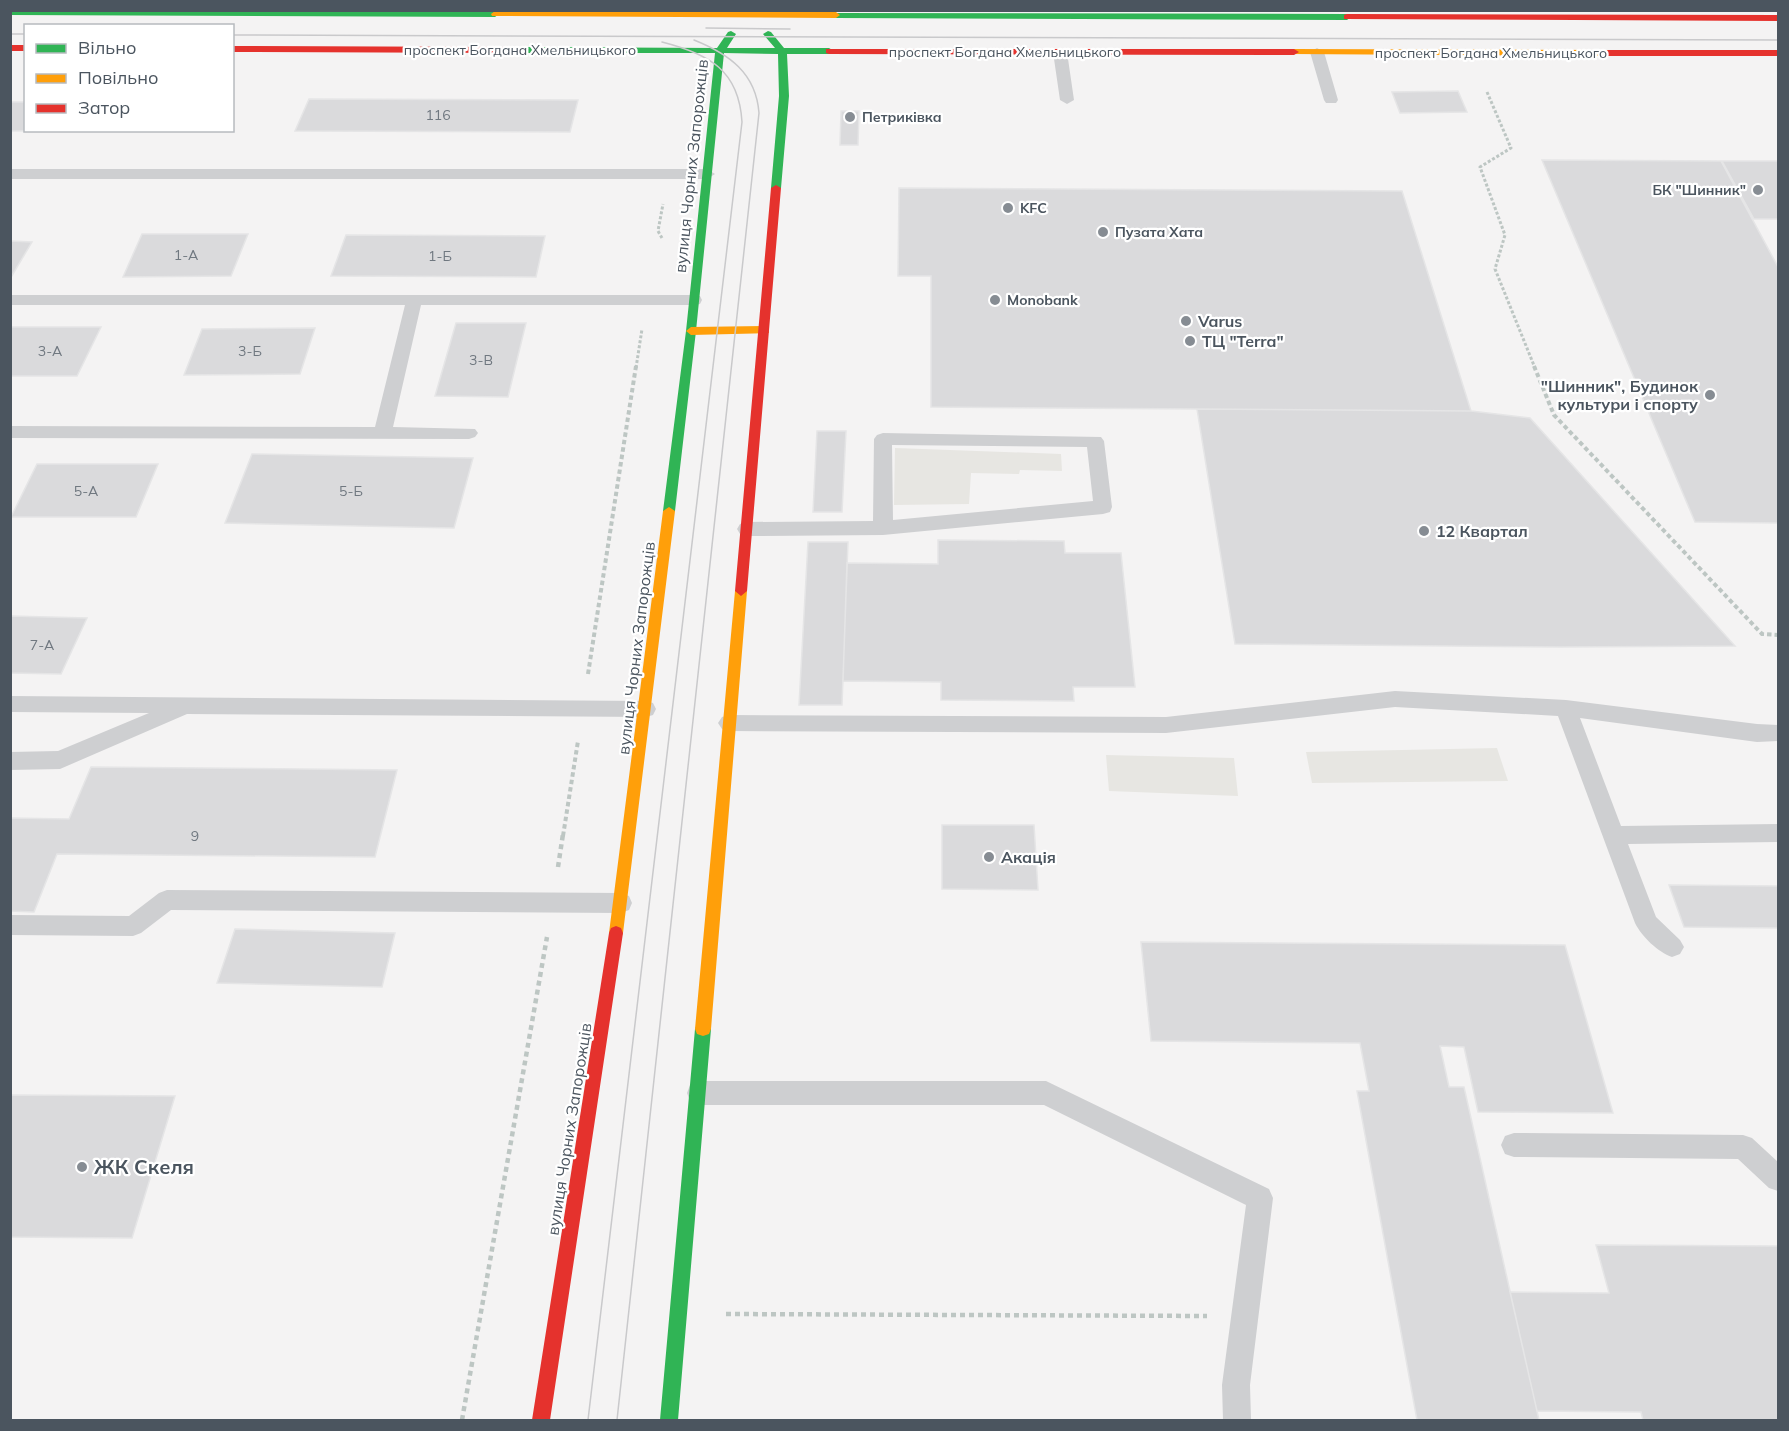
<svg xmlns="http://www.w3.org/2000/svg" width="1789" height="1431" font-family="Mulish,sans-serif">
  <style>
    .commercial { fill: #e7e6e2 }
    .building { fill: #dadadc; stroke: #e5e5e6; stroke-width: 1.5 }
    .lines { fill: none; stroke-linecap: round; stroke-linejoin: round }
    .path-far2 { stroke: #bdc6c3; stroke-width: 3; stroke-dasharray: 3 2; stroke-linecap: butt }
    .path-far1 { stroke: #bdc6c3; stroke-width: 4; stroke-dasharray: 4.5 3; stroke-linecap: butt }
    .path { stroke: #bdc6c3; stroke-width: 4.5; stroke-dasharray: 5 4; stroke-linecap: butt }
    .lane { fill: #cecfd1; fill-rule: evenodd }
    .fast { fill: #30b455; fill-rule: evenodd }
    .slow { fill: #ff9f0a; fill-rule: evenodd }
    .jam { fill: #e5322d; fill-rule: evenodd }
    .tram { stroke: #c9c9cb; stroke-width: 1.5 }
    .poi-dot { fill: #868c93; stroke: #fff; stroke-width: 2 }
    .labels { text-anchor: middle; stroke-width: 4.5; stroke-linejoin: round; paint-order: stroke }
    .far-street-label { font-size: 14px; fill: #4b555f; stroke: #fff }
    .number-label { font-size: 14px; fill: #707880 }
    .far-poi-label { font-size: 14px; font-weight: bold; fill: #4b555f; stroke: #fff; text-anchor: start }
    .street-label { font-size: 16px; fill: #4b555f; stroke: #fff }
    .poi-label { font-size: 16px; font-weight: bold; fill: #4b555f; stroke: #fff; text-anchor: start }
    .near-poi-label { font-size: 20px; font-weight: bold; fill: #4b555f; stroke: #fff; text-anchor: start }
  </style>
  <rect width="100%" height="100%" fill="#f4f3f3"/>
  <path class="commercial" d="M895,448L1061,454L1062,471L1020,470L1019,474L971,473L969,504L894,505Z
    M1497,748L1508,781L1312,783L1306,752Z
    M1106,755L1234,758L1238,796L1109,791Z"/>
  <path class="building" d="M1458,91L1467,112L1400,113L1392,92Z
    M309,99L578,100L570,132L295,131Z
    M10,102H26V130H123L10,131Z
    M841,111H859L858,145H840Z
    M1542,160L1721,161L1778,267V523L1695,522Z
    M1722,161H1778V219H1754Z
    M899,188L1402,191L1471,411L931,407V276H898Z
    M142,234H248L231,276L123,277Z
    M346,235L545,236L536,277L331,276Z
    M10,241L32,242L10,279Z
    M456,323H526L508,397L435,396Z
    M10,327H101L77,376H10Z
    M315,328L300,374L184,375L202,329Z
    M1197,409L1471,411L1530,418L1735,646L1560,647L1235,644Z
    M817,431H846L842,512H813Z
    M252,454L473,458L454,528L225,523Z
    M37,464H158L136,517H11Z
    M938,540L1064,541L1065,553H1121L1135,687H1073L1074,701L941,700V682L843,681L847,563L938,564Z
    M808,542H848L842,705H799Z
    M10,616L87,618L61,674L10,673Z
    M91,767L397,770L375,857L57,854L34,912L10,911V818L69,819Z
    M942,825H1034L1038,890L942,889Z
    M1669,885L1778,886V928L1684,927Z
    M235,929L395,933L382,987L217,983Z
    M1141,942L1565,945L1613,1113L1478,1112L1464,1047L1440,1046L1449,1087H1464L1539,1420H1417L1357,1091H1369L1360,1043L1151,1041Z
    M10,1095L175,1096L132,1238L10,1237Z
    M1596,1245L1778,1246V1420H1643L1641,1412L1537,1411L1510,1292L1609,1293Z"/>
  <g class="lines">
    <path class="path-far2" d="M1487,92L1511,148L1480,167L1505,235L1495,269L1535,368
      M662,238L658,231L663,204
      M636,368L642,329"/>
    <path class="path-far1" d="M1534,366L1554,415L1762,634L1778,635
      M588,674L636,366
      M563,836L578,741"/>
    <path class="path" d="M558,867L563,834
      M726,1314L1207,1316
      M462,1420L547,937"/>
    <path class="lane" d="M1060,48L1067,52L1074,100L1067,104L1060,100L1053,52Z
      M1317,48L1324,52L1338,100L1336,103H1326L1324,100L1310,52Z
      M10,169H707L715,174L707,179H10Z
      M10,295H694L700,296L702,300L700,304L694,305H421L393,427L475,429L478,433L475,437L469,439L10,438V426L375,427L405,305H10Z
      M883,433L1101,437L1104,441L1112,507L1110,512L1103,514L883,535L747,536L740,534L737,529L740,524L747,522L873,521L874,439L877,435ZM892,445L1087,447L1093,501L893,520Z
      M1395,691L1566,700L1757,724L1778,725V741L1757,742L1580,718L1621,826L1778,824V842L1628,844L1656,917L1680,940L1684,947L1680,954L1672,957C1658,952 1642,937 1635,923L1558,716L1395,707L1166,733L729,731L722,729L718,723L722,717L729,715L1166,717Z
      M10,696L646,701L653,703L656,709L653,715L646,717L187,714L60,769L10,770V752L58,751L149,713L10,712Z
      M167,890L621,893L629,896L632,903L629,910L621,913L171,910L141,933L133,936L10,935V915L129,916L159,893Z
      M699,1081H1046L1269,1189L1273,1198L1250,1385L1251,1420H1223L1222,1385L1246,1205L1044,1105H699L690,1101L687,1093L690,1085Z
      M1514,1133L1743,1135L1752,1138L1778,1162V1191L1769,1188L1738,1159L1514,1157L1505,1154L1501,1145L1505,1136Z"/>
    <path class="fast" d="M10,10L495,11L499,14L495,17L10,15Z
      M833,13L1347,14L1351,17L1347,20L836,18L833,17Z
      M731,31L736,34L727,48H775L763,34L768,31L771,32L784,48H829L834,51L829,54H787L789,96L781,188L776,191L771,188L779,96L778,54L724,53L696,331L675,511L669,515L663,511L686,331L715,53H518L513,50L518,47L717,48L728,32Z
      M703,1022L709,1024L711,1029L678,1420H660L695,1029L697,1024Z"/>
    <path class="slow" d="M495,11L836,12L840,15L836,18L492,16L491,14Z
      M1294,49L1608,50L1613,53L1608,56L1291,54V50Z
      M765,326L769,327V333L691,335L686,331L691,327Z
      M669,507L675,511L623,933L621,938L616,940L611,938L609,933L663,511Z
      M741,586L747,591L711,1029L709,1034L703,1036L697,1034L695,1029L735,591Z"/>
    <path class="jam" d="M1347,14L1778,15V21L1344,19V15Z
      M10,45H26V51H10Z
      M232,46L518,47L523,50L518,53L232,52Z
      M826,49H1294L1299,52L1294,55L829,54L826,53Z
      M1778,50V56H1608L1603,53L1608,50Z
      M776,185L781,188L747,591L741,596L735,591L771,188Z
      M616,926L621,928L623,933L550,1420H532L609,933L611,928Z"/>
    <path class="tram" d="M706,28L790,29
      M10,34H26
      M232,35L1778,40
      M588,1420L742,122C739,70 709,54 662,42
      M617,1420L759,113C756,73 729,54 694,40"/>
  </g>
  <g class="poi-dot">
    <circle cx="850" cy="117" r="6"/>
    <circle cx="1758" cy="190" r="6"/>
    <circle cx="1008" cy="208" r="6"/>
    <circle cx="1103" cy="232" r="6"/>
    <circle cx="995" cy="300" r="6"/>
    <circle cx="1186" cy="321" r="6"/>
    <circle cx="1190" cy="341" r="6"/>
    <circle cx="1710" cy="395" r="6"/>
    <circle cx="1424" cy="531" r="6"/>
    <circle cx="989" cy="857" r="6"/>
    <circle cx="82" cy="1167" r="6"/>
  </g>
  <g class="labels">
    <g class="far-street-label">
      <text x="520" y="55">проспект Богдана Хмельницького</text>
      <text x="1005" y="57">проспект Богдана Хмельницького</text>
      <text x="1491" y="58">проспект Богдана Хмельницького</text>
    </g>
    <g class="number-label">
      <text x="438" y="120">116</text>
      <text x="186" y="260">1-А</text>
      <text x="440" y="261">1-Б</text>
      <text x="50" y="356">3-А</text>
      <text x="250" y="356">3-Б</text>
      <text x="481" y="365">3-В</text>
      <text x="86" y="496">5-А</text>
      <text x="351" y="496">5-Б</text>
      <text x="42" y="650">7-А</text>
      <text x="195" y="841">9</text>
    </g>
    <g class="far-poi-label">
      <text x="862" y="122">Петриківка</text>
      <text x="1746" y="195" text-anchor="end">БК "Шинник"</text>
      <text x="1020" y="213">KFC</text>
      <text x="1115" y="237">Пузата Хата</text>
      <text x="1007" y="305">Monobank</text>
    </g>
    <g class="street-label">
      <text transform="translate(691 166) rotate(-84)" y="6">вулиця Чорних Запорожців</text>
      <text transform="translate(636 648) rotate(-83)" y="6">вулиця Чорних Запорожців</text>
      <text transform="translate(569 1129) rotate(-81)" y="6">вулиця Чорних Запорожців</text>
    </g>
    <g class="poi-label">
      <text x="1198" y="327">Varus</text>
      <text x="1202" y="347">ТЦ "Terra"</text>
      <text x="1698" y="392" text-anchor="end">"Шинник", Будинок<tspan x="1698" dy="18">культури і спорту</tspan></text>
      <text x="1436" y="537">12 Квартал</text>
      <text x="1001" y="863">Акація</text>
    </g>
    <g class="near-poi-label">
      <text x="94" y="1174">ЖК Скеля</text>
    </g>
  </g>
  <rect width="1789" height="1431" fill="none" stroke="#4b555f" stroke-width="24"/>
  <rect x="24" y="24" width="210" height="108" fill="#ffffff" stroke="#b7bbbf" stroke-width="1.5"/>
  <rect x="36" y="44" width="30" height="9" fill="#30b455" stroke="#b7bbbf" stroke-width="1.5"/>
  <text x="78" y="54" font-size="18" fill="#4b555f">Вільно</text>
  <rect x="36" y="74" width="30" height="9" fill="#ff9f0a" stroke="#b7bbbf" stroke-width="1.5"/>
  <text x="78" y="84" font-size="18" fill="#4b555f">Повільно</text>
  <rect x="36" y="104" width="30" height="9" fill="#e5322d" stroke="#b7bbbf" stroke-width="1.5"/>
  <text x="78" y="114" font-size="18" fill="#4b555f">Затор</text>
</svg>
